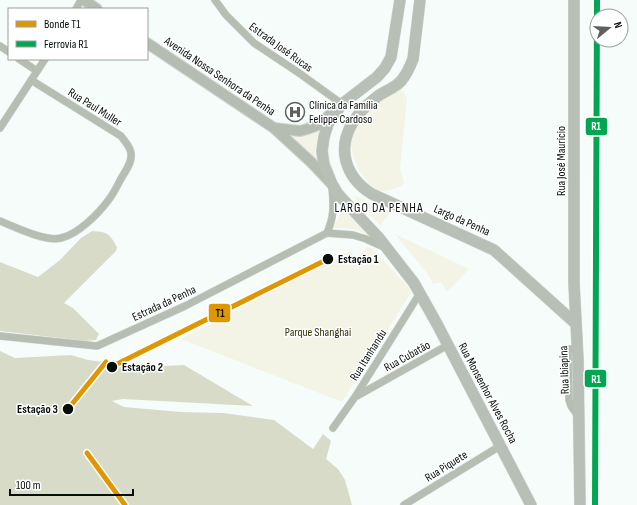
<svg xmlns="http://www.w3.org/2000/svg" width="637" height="505" font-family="'Sofia Sans Condensed',sans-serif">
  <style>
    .green { fill: #f3f4e6 }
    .forest { fill: #d9dbc9 }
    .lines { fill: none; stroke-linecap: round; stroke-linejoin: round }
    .street-casing { stroke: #d1d5d3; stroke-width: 8 }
    .secondary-casing { stroke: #d1d5d3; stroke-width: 12 }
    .primary-casing { stroke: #d1d5d3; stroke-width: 12 }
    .street { stroke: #b6bdb3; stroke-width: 7 }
    .secondary { stroke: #b5bcb2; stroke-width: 10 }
    .primary { stroke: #b7bfb6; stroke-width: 11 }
    .rail { stroke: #bac0b9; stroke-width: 2.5; stroke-dasharray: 5 5; stroke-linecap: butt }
    .rail-1-casing { stroke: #fff; stroke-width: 9 }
    .rail-1 { stroke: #00a651; stroke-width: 6 }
    .tram-1-casing { stroke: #fff; stroke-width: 8 }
    .tram-1 { stroke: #df9701; stroke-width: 5 }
    .stop-dot { fill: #070f0b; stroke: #fff; stroke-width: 1.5 }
    .labels { text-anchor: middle; stroke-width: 3; stroke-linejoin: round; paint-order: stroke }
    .street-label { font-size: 12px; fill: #070f0b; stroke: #fff }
    .poi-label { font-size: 12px; fill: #070f0b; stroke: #fff; text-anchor: start }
    .stop-label { font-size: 12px; font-weight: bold; fill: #070f0b; stroke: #fff; text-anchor: start }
    .park-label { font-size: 12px; fill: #312e05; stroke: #fff }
    .neighbourhood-label { font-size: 13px; letter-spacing: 1px; fill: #070f0b; stroke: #fff }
    .line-badge { stroke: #fff; stroke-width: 1.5 }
    .badge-label { font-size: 11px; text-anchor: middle; font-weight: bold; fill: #fff }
    .pale-badge-label { font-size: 11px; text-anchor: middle; font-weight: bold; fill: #111 }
  </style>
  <rect width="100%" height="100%" fill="#f6fcf9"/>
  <path class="green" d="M399,86L407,97L400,168L404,182L402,186C396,188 389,191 384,191C366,191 352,159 351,144C351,139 354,130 356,126C365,109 384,98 399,86Z
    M333,126L329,140L330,159L337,181L382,245C364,232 356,227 332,228L338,219L341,208L337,181L315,157L281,131Z
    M353,195L390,212L380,226Z
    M395,234L469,269L447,292L441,282L433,284L427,273Z
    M367,247L373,249L412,291L342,402L181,339L350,251L356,259Z"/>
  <path class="forest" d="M92,231C108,232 110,234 117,247L116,251L64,303L73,308L99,334L96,340L85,341L0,331V262L38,277L60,260L81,238Z
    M0,351L15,358L71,355L88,360L144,367L184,365L253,406L123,399L112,401L124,407L181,412L223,413L274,420L313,449L323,434L331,441L326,459L338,469L345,480L352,505H0Z"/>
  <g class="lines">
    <defs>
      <path id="street" d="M215,0L226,15L254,43L299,73L342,104
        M76,9L81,0
        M0,46L9,52
        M19,59L37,71
        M0,128L45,59
        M0,221C15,227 45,242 61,238C79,234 100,212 110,198C115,191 118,184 122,177C126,170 132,163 131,154C131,147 125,142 121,136L31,80
        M327,233C334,217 334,205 332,188
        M0,336L97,346L185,306L327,233L353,235L366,239L384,247
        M578,349H568L569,400L571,406L578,416
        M357,396L448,345
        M333,428L355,397L420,293
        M404,505L500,446"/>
      <path id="secondary" d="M84,0L97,9
        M147,43L274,128L300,131L307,129L318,125L333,112
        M274,128L311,162L331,183"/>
      <path id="primary" d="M400,0L391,57L385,68L377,77L342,104L328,124L324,137L322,151L324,165L332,184L338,194L379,238L414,283L437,324L531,505
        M420,0L413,59C410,67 407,74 401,81C395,88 385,91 378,96C358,111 339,134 346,161C350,176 359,186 372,194L494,250L575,323
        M574,0V284L578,360L580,505"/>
    </defs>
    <use href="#street" class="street-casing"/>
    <use href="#secondary" class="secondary-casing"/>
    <use href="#primary" class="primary-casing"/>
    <use href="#street" class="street"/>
    <use href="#secondary" class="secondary"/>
    <use href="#primary" class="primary"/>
    <path class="rail" d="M111,367L328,259
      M68,409L106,362
      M87,453L125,505"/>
    <defs>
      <path id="rail-1" d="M595,505L597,0"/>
    </defs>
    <use href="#rail-1" class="rail-1-casing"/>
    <use href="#rail-1" class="rail-1"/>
    <defs>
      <path id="tram-1" d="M111,367L328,259
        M68,409L106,362
        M87,453L125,505"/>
    </defs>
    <use href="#tram-1" class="tram-1-casing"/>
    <use href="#tram-1" class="tram-1"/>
  </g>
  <defs>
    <symbol id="hospital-ring" viewBox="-11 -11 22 22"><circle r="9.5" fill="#fff" stroke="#5b625e" stroke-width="1.5"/><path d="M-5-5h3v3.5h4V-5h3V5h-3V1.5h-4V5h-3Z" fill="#5b625e"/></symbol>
  </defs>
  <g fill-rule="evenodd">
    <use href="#hospital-ring" x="284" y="101" width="22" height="22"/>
  </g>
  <g class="stop-dot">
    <circle cx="328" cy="259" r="6"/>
    <circle cx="112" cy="367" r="6"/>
    <circle cx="68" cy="409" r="6"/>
  </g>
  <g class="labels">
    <g class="street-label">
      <text transform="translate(281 47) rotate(36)" y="4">Estrada José Rucas</text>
      <text transform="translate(220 76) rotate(34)" y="4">Avenida Nossa Senhora da Penha</text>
      <text transform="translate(95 107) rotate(32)" y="4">Rua Paul Muller</text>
      <text transform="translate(561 161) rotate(-90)" y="4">Rua José Maurício</text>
      <text transform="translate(462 220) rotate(24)" y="4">Largo da Penha</text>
      <text transform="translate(164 303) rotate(-25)" y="4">Estrada da Penha</text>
      <text transform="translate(368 355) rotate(-58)" y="4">Rua Itanhandu</text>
      <text transform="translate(407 356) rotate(-29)" y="4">Rua Cubatão</text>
      <text transform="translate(564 370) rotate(-92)" y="4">Rua Ibiapina</text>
      <text transform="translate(488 393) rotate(62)" y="4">Rua Monsenhor Alves Rocha</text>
      <text transform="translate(446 466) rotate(-32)" y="4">Rua Piquete</text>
    </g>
    <g class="poi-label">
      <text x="309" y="109">Clínica da Família<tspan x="309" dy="14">Felippe Cardoso</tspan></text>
    </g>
    <g class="stop-label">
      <text x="338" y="263">Estação 1</text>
      <text x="122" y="371">Estação 2</text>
      <text x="58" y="413" text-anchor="end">Estação 3</text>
    </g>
    <g class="park-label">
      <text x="318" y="336">Parque Shanghai</text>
    </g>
    <g class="neighbourhood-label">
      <text x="379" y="212">LARGO DA PENHA</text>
    </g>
  </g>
  <g class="line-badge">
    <rect x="585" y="117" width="23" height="19" rx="4" fill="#00a651"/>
    <rect x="208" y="303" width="23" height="20" rx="4" fill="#df9701"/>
    <rect x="584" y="369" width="23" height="19" rx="4" fill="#00a651"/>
  </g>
  <g class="badge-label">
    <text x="596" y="130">R1</text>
    <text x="596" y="383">R1</text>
  </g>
  <g class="pale-badge-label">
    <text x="220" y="317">T1</text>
  </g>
  <rect x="8" y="8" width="140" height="52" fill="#ffffff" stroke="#9c9f9d"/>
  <rect x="16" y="21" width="20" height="6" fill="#df9701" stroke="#9c9f9d"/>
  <text x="44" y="28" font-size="12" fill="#070f0b">Bonde T1</text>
  <rect x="16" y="41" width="20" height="6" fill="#00a651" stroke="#9c9f9d"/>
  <text x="44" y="48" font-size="12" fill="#070f0b">Ferrovia R1</text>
  <g transform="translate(609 28) rotate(72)"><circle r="19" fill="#ffffff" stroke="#9c9f9d"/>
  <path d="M0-3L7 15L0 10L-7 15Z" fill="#5b625e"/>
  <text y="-6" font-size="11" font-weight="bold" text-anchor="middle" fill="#070f0b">N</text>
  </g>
  <path d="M10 489v6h123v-6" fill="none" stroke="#070f0b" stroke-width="2"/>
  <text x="16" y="489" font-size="12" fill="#070f0b" stroke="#ffffff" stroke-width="3" paint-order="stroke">100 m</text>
</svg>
